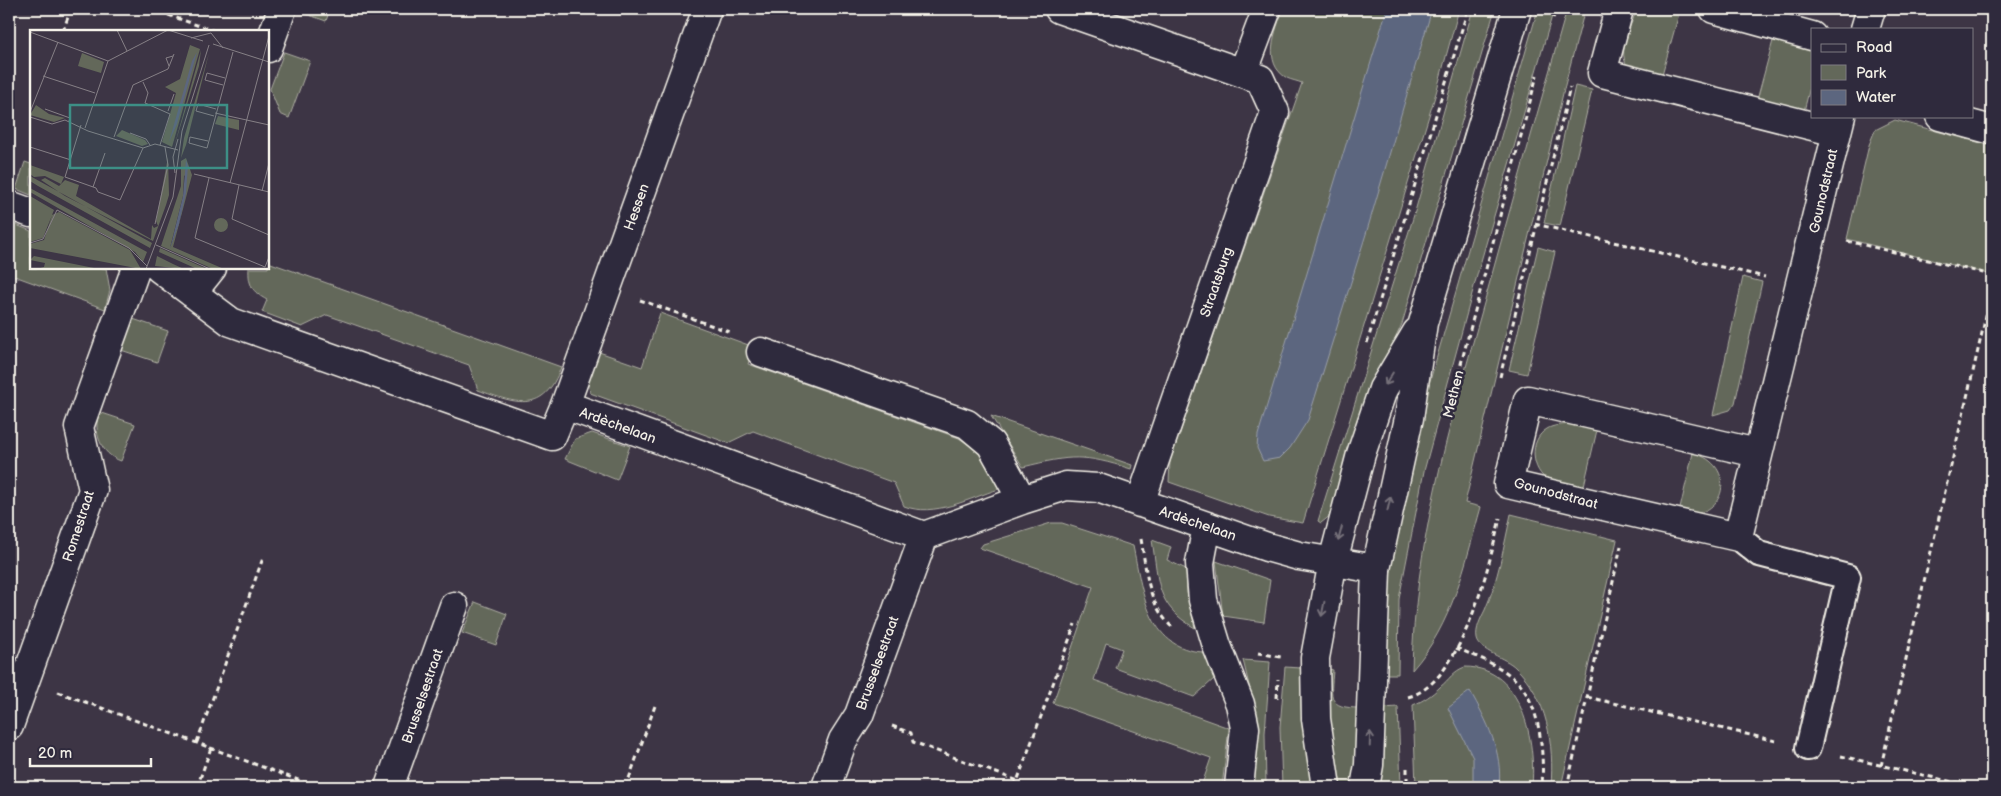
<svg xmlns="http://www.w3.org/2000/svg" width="2001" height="796" font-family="'Balsamiq Sans',sans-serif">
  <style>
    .green { fill: #63685a; stroke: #acaca1 }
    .water { fill: #5c667f; stroke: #999ea9 }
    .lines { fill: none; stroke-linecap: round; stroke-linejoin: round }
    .lane-casing { stroke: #f4f1e8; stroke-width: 28 }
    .street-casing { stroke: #f4f1e8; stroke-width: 31 }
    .secondary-casing { stroke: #f4f1e8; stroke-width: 31 }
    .path { stroke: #f4f1e8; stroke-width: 3; stroke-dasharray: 5 4; stroke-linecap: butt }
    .lane { stroke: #2f2a3d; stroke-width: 24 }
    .street { stroke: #2f2a3d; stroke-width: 28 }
    .secondary { stroke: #2f2a3d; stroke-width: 28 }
    .oneway { stroke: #747079 }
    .labels { text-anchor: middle; stroke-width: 5; stroke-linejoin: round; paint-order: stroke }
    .street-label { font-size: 14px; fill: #f4f1e8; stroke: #2f2a3d }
    .inset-road { fill: none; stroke: #868086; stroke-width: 1 }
    .view { fill: #3d8f86; fill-opacity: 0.15; stroke: #3d8f86; stroke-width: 2.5 }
    .inset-edge { fill: none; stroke: #f4f1e8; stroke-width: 2.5 }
  </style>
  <rect width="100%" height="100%" fill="#3d3545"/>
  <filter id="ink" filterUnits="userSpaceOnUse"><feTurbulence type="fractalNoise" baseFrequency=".02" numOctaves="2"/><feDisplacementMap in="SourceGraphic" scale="10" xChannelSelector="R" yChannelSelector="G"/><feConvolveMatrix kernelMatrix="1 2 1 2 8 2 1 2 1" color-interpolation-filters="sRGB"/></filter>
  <g filter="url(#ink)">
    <path class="green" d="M299,9H330L326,21L298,11Z
      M1283,9H1459L1436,93L1303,523L1269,517L1169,482L1170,461L1302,83C1297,81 1291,80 1287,78C1261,63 1276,30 1283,9Z
      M1473,9H1495L1402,324L1380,372L1331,515L1321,523L1318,521L1414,215Z
      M1538,9H1554L1479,268L1424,471L1399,599L1398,674H1383L1386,571L1425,398Z
      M1567,9H1585L1565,85L1465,503L1481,507C1465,564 1453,624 1412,670C1414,549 1448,430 1481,314C1509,212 1538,111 1567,9Z
      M1637,9L1680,10L1661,78C1653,76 1641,75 1634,71C1612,60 1631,26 1637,9Z
      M1774,37L1812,48V79L1804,111L1757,100Z
      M284,52L310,61L289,118L280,114L270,89Z
      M1575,86L1592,90L1560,226L1544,223Z
      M1895,120L1992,146V275L1847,239L1869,145L1875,130Z
      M25,162L31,164V195L16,189Z
      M9,222L31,231V268H106L110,290L105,309L9,274Z
      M1538,247L1555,252L1527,374L1509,370Z
      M268,262L561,367C544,414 517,404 478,390L469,365L327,315L302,327L262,312L267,300C252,292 248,284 249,268H268Z
      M1743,277L1762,282L1735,403L1730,410L1713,415Z
      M660,313L754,347L748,364L959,438L978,451L999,489C970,498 934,518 904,506L894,483L753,431L728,443L590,393L588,381L599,352L642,367Z
      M133,319L168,331L157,362L121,350Z
      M99,412L135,424L121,461C100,454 93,432 99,412Z
      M991,416L1132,465L1131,469C1083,454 1072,455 1023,467Z
      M1570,424L1597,430L1583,490C1572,488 1558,487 1549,481C1531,471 1528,440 1547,429C1553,425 1562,425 1570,424Z
      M592,433L630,446L617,480L565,459L575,439Z
      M1693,453C1738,464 1728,522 1679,513Z
      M1511,514L1617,540L1561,787H1551C1554,744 1548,698 1515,667C1506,658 1479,651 1477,639C1475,629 1481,618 1485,610C1498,580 1504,546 1511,514Z
      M1051,523H1062L1133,546C1142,589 1147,649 1203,652L1215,678L1194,697L1115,668L1122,649L1106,643L1094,680L1229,728L1222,787H1201L1211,758L1053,703L1093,587L980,548L983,544Z
      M1152,540L1171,547L1167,560L1186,569L1187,593L1195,628C1155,605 1159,582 1152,540Z
      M1216,561L1270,580L1264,622L1223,616Z
      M475,602L507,614L496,645L462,633Z
      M1243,660L1270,662L1265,733L1266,787H1254L1258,723Z
      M1285,667L1301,668V707L1305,745L1316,787H1282L1280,727Z
      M1465,667C1523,667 1536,742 1532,787H1416L1413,705C1423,701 1432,695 1440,687C1450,679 1453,671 1465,667Z
      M1329,669L1333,670C1331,698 1327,708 1360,708L1356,787H1338L1328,700Z
      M1398,707L1401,787H1378L1383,708Z"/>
    <path class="water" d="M1387,9H1432L1366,234L1308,420L1290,448L1280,458L1263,461L1257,448L1258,435Z
      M1470,691C1487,721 1503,752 1499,787H1473V758L1448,708Z"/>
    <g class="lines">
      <defs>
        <path id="lane" d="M1738,537L1759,554L1848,577L1808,748"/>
        <path id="street" d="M1059,9L1260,79L1275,112L1140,503
          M1619,9L1602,73L1836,132
          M1714,9L1812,36
          M1865,29L1871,9
          M268,48L282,9
          M1243,73L1267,9
          M1940,116L1992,130
          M9,205L31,213
          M159,268L231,322L552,436L565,405L924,536L1022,500L1066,486L1098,488L1267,547L1299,556L1376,569
          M192,293L212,268
          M761,352L967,424L991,444L1022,500
          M565,405L707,9
          M1757,453L1528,400L1508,484L1738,537L1841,116
          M1207,526L1200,563L1203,600L1217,646L1240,704L1245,728L1239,787
          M9,726L93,490L79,427L136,268
          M389,787L454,606
          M826,787L843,740L859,715L924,536"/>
        <path id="secondary" d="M1326,787L1316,719L1315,658L1333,561L1361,454L1383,389L1417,332
          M1365,787L1369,765L1376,569L1409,418L1423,323L1517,9"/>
      </defs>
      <use href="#lane" class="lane-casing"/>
      <use href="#street" class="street-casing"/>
      <use href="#secondary" class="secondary-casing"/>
      <path class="path" d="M151,9L214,31
        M1553,18L1556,9
        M63,31L71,9
        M1535,224L1765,277
        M1847,241L1992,275
        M640,300L733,333
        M1367,343L1468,9
        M1500,377L1570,87
        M1447,417L1537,75
        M1141,539C1147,574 1147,604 1174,629
        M1456,648C1475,656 1495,663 1511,676C1541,699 1544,753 1542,787
        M1258,653L1281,657
        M58,692L317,787
        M1408,697C1462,683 1489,566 1500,518
        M1587,697L1776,741
        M1277,698L1278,679
        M892,726L911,733L913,742L1018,781
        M197,742L263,558
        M1841,756L1974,787
        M1881,766L1992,290
        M1407,768V787
        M197,787L211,748
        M626,787L656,703
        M1015,787L1075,624
        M1567,787L1621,546"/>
      <use href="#lane" class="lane"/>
      <use href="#street" class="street"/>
      <use href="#secondary" class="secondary"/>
    </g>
    <defs><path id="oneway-shaft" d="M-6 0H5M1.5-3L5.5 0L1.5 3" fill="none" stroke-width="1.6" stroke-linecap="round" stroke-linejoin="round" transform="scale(1.25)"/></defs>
    <g class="oneway">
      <use href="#oneway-shaft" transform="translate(1389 379) rotate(121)"/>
      <use href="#oneway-shaft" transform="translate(1389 504) rotate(-77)"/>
      <use href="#oneway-shaft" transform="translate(1340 534) rotate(105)"/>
      <use href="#oneway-shaft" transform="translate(1323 609) rotate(101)"/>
      <use href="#oneway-shaft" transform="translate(1370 739) rotate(-88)"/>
    </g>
  </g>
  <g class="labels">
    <g class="street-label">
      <text transform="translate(1823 191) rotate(-77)" y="5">Gounodstraat</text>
      <text transform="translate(636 207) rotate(-70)" y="5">Hessen</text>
      <text transform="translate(1216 282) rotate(-71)" y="5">Straatsburg</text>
      <text transform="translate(1453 394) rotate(-76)" y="5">Methen</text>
      <text transform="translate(618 425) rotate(20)" y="5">Ardèchelaan</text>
      <text transform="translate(1556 493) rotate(15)" y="5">Gounodstraat</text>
      <text transform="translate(1198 523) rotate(19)" y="5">Ardèchelaan</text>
      <text transform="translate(78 526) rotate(-72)" y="5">Romestraat</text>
      <text transform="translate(877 663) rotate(-70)" y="5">Brusselsestraat</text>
      <text transform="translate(422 696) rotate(-71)" y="5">Brusselsestraat</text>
    </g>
  </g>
  <g transform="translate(30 30)">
    <rect width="239" height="239" fill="#3d3545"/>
    <path d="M160,15L170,19L142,117L132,112L146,63L135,57L150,49ZM171,20L169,36L144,117L151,92ZM52,23L74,32L71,43L48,36ZM179,23L156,115L151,128L154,108ZM6,75L19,84L35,88L24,92L0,85ZM188,86L209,90V100L185,94ZM92,100L115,110L118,114L112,116L86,106ZM138,127L139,165L136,175L123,211L35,166L11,150L15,148L29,156L35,150L49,155L46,166L121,209L122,195L124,198L128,196L126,191ZM156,128L162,145L143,217L194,239H183L131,216L151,156V131ZM157,144L150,190L140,218L153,166L154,146ZM0,135L34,147L31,154L15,146L4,147L0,144ZM0,146L122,213L120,218L8,156L0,151ZM0,158L117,222L113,232L105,222L0,162ZM0,166L24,180L13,208L0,212ZM29,182L100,220L111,239L0,218V214L14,210L22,185ZM184 195a7 7 0 1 1 14 0a7 7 0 1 1-14 0ZM130,218L177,239H167L129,222ZM4,226L69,239H7L14,237L15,233L0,230ZM127,226L143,234L154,239L125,236Z" fill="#63685a" fill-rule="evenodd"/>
    <path d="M167,22L147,94L139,112L162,31ZM156,130L158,136L156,163L149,194L140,219L153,166Z" fill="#5c667f"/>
    <path class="inset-road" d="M87,0L97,21M138,0L173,11M0,2L78,31L138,0M161,8L181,3L193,18M183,14L239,32M139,36L136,28L143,26M13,46L65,63M113,52L118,63L115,73L140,84L130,115M193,55L175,50L177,43L195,48M15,79L40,88L39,91M138,81L144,64M0,82L28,12M185,83L239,95M184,86L166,81L168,74L186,79M0,87L22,94L35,90L58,101L113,118L125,114L148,120M51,95L35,147L66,158L68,162L90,170L113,118M55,98L78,31M100,103L116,109L120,115M84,107L103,55L138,39L144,24M178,111L160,107L159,113L177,118L203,22M0,117L41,130M145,143L143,127L148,109M164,144L239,162M179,148L165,208L235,237L239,227M200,153L239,6M209,155L202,189L239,205M63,157L75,123M232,161L239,133M125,194L138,135L135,117M0,213L13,209L27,180L99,218L117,236M126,215L180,239M116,239L143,167L152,101L179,15"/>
    <path class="view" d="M40,75H197V138H40Z"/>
    <rect width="239" height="239" class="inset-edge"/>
  </g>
  <rect width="2001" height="796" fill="none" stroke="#2f2a3d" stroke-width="30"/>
  <rect x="15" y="15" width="1971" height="766" fill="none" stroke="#f4f1e8" stroke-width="2" filter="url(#ink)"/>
  <rect x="1811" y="28" width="162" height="90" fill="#2f2a3d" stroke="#7e7a81"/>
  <rect x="1821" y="44" width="25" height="8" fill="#2f2a3d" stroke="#7e7a81"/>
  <text x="1856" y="52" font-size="15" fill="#f4f1e8">Road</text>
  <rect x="1821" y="65" width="25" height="15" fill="#63685a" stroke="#7e7a81"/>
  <text x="1856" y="78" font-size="15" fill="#f4f1e8">Park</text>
  <rect x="1821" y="90" width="25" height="15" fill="#5c667f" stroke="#7e7a81"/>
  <text x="1856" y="102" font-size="15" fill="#f4f1e8">Water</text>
  <path d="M30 758v8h121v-8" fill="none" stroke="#f4f1e8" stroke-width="2.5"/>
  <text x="38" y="758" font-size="15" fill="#f4f1e8" stroke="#2f2a3d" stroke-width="4" paint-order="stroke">20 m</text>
</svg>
